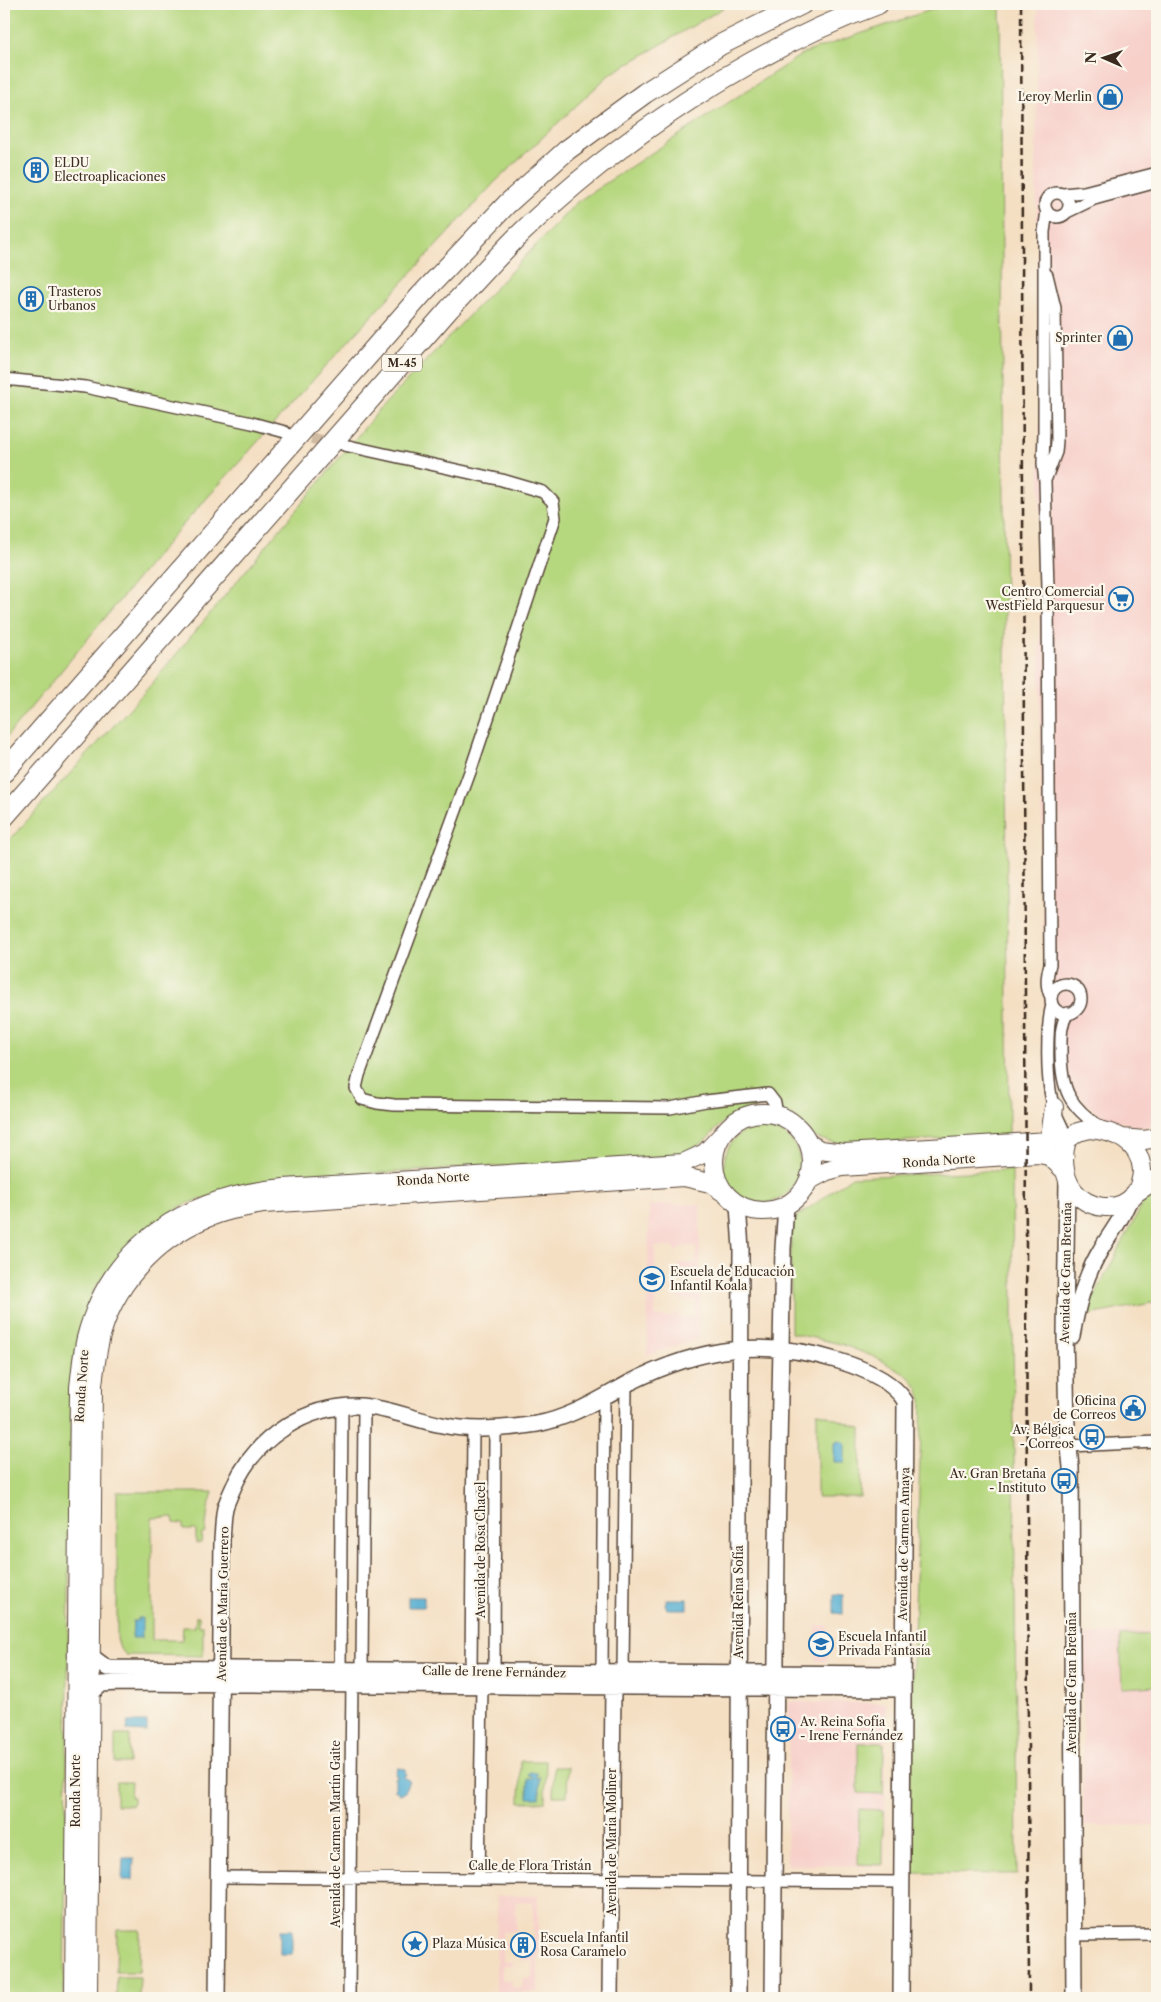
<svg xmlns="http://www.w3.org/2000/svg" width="1161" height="2002" font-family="'Libre Caslon Text',serif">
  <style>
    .built { fill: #f7d0ca; fill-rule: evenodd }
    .green { fill: #b5d77e; stroke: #78804e }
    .water { fill: #54aed2; stroke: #486c78 }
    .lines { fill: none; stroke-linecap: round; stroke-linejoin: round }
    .street-tunnel { stroke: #cfbba2; stroke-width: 11; stroke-dasharray: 11 5.5; stroke-linecap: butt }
    .street-casing { stroke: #574537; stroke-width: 14 }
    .secondary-casing { stroke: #574537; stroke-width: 18 }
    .primary-casing { stroke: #574537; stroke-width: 20 }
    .highway-casing { stroke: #574537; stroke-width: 22 }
    .street { stroke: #fff; stroke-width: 11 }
    .secondary { stroke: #fff; stroke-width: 15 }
    .primary { stroke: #fff; stroke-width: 18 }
    .highway { stroke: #fff; stroke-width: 20 }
    .rail { stroke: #3b2a1e; stroke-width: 2.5; stroke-dasharray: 8 4; stroke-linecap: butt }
    .labels { text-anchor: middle; stroke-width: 4.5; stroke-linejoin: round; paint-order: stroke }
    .shield { fill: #fbf7ec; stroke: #75685c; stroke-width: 1 }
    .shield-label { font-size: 11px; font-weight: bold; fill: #3b2a1e }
    .poi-label { font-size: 12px; fill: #3b2a1e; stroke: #fbf7ec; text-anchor: start }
    .street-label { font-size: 12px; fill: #3b2a1e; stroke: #fbf7ec }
  </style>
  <rect width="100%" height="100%" fill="#fbf7ec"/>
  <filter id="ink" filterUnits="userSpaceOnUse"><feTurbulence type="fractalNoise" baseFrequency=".02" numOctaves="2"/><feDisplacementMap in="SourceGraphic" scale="10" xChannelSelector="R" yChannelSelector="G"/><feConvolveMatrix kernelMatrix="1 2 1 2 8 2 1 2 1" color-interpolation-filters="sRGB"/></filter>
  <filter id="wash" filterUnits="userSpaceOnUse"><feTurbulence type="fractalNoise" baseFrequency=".0096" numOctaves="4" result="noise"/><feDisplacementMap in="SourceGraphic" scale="20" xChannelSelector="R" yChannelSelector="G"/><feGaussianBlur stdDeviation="1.12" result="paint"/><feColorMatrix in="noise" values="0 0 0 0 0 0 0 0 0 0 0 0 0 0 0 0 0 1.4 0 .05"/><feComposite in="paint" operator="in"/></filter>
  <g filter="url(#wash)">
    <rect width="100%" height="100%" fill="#f4dfc3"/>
    <path class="built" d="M1038,4H1157V1127H1140L1101,1117L1072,1089L1046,1092L1040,702V392L1036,159Z
      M700,1204V1338L647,1355L649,1205ZM696,1246V1263H679V1273H696V1290H679V1300H695V1316L678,1317V1313H674L673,1317L655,1316V1291H666V1285H655V1247H674L675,1251L679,1250L680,1247Z
      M816,1625H827V1661H816Z
      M1157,1630V1825L1083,1826V1635Z
      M789,1702L886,1703L884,1866L787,1865Z
      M497,1896H538V1992L496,1993ZM516,1902H533V1955H520V1960L533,1961L532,1979H523L522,1988H512V1981H502V1966H513V1962H502V1948H513V1943H502V1931H516Z"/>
    <path class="green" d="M4,4H730L609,75L495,182L342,348L172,537L4,740Z
      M948,4H1000L1009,1135L842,1145L816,1138L793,1116L765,1105L736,1113L724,1121L704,1142L678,1156L327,1176L246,1184L181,1206L128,1247L94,1289L73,1362L71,1419L64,1998H4V846L149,687L380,409L577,202L804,53Z
      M724 1165a38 38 0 1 1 76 0a38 38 0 1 1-76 0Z
      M1012,1170L1017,1874L906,1873L922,1400L918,1388L908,1376L877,1358L841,1344L791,1333V1221L852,1177Z
      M1157,1187V1302L1084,1316L1149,1192Z
      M817,1412L861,1428L860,1497H817Z
      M117,1492H213L208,1509L205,1533L202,1534L201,1543H196V1530H183V1524L174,1523L173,1517L152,1518V1640H182L183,1627H195L196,1616H199V1626H203V1656L126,1655L120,1649L117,1638Z
      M1157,1634V1686L1122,1688L1120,1636Z
      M115,1735H130L129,1763H115Z
      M858,1743H884L883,1794L858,1793Z
      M521,1761H546L545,1802H520Z
      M554,1767H568L567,1796H553Z
      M116,1782H131L130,1797H133V1805H116Z
      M859,1809L883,1810V1865L858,1864Z
      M117,1930H140L139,1972H116Z
      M117,1977H140L139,1998H116Z"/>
    <path class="water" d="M839,1441L845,1443V1462H834V1443Z
      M834,1594L843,1595V1614L834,1613Z
      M408,1597H424V1607H408Z
      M667,1599H687V1609H667L665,1604Z
      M138,1618H142V1638H132L133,1621H138Z
      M128,1722H147V1732L127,1731Z
      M397,1768L405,1769L406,1775H404V1778L409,1780L405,1792L400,1794L395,1790V1778H397V1775H395Z
      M530,1772L537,1773V1779L540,1776V1798H528V1779L533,1778L532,1776H528Z
      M123,1858H134L133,1880H122Z
      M280,1930H292V1954H280Z"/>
  </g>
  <g filter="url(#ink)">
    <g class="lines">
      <path class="street-tunnel" d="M295,435L335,443"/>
      <defs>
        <path id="street" d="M1045 205a12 12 0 1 1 24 0a12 12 0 1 1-24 0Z
          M1063,194L1084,192L1157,173
          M1047,211L1044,232V432L1043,464L1045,482L1048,588L1050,964C1047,975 1045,986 1051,997
          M1067,212L1094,199L1157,182
          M4,379L85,387L252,423L285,432
          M344,445L502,480L543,492L553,502L555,518L471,769L359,1075L356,1088L362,1099L377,1103L394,1105L670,1108L706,1101L768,1094L775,1103L777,1115
          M1046,478L1056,452L1057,441L1055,308L1047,275
          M1051 999a15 15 0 1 1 30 0a15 15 0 1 1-30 0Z
          M1052,1004C1046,1029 1046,1084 1054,1108C1057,1119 1064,1128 1067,1140
          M1068,1013C1060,1025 1061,1037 1061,1051C1061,1089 1069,1107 1102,1128
          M1069,1446L1157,1442
          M340,1670L342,1406
          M362,1670L364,1406
          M471,1671L473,1429
          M494,1672L495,1429
          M602,1673L604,1398
          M623,1673L626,1385
          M219,1877L902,1882
          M479,1879L482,1685
          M1074,1935L1157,1934
          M349,1998L352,1677"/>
        <path id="secondary" d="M1067,1178L1065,1335L1067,1428L1071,1467L1074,1998
          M1072,1336C1077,1307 1085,1276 1100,1251C1110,1233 1123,1219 1129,1200
          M91,1656L107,1668L903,1674
          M90,1694L102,1684L119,1683L903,1689
          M217,1998L222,1540C223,1529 223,1518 225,1508C227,1501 231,1493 234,1486C256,1437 307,1404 361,1406C389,1408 415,1420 442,1425C473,1432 506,1429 537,1424C571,1418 601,1398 631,1382C701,1347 763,1338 839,1361C862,1368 892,1380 905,1401L901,1998
          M610,1998L613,1687
          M738,1998L741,1249L738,1205
          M773,1998L777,1544L783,1248L786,1206"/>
        <path id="primary" d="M714 1162a49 49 0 1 1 98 0a49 49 0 1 1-98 0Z
          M1090,1129C1114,1131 1140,1142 1142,1170C1142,1178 1139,1189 1134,1195C1118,1214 1088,1209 1074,1191C1063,1177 1062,1156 1067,1140L1078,1132Z
          M1122,1138L1144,1140L1157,1138
          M1048,1141L1051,1130L1054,1107
          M808,1143L820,1150L844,1153L1067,1140
          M808,1181L827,1171L842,1167L1038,1154L1049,1156L1065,1171
          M1134,1194L1157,1179
          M74,1998L79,1387C81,1371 82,1354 86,1338C111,1241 191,1196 284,1188L683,1163L705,1153L721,1136
          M88,1998L93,1385C95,1367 97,1350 102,1332C118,1278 164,1232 218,1214C232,1209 248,1207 263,1204L684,1177L710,1183L723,1192"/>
        <path id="highway" d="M4,772L421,295L507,204L567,150L645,93L720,45L802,4
          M4,817L450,308C473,284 495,259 518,236C617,140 749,51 878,4"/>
      </defs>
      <use href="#street" class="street-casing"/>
      <use href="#secondary" class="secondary-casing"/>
      <use href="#primary" class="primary-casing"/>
      <use href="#highway" class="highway-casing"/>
      <use href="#street" class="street"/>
      <use href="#secondary" class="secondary"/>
      <use href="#primary" class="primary"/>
      <use href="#highway" class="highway"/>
      <path class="rail" d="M1021,4L1029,1998"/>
    </g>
  </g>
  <defs>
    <symbol id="shop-ring" viewBox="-11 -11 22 22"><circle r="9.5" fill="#fbf7ec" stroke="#1f6fb2" stroke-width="1.5"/><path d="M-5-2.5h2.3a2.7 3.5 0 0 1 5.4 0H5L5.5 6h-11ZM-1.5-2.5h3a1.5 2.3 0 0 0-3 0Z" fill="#1f6fb2"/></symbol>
    <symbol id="building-ring" viewBox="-11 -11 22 22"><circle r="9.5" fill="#fbf7ec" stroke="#1f6fb2" stroke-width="1.5"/><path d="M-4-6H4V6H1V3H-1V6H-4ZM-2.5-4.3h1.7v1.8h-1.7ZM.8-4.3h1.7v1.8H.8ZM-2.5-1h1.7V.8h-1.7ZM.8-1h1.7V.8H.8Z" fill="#1f6fb2"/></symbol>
    <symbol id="supermarket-ring" viewBox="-11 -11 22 22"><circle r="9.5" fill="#fbf7ec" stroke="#1f6fb2" stroke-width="1.5"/><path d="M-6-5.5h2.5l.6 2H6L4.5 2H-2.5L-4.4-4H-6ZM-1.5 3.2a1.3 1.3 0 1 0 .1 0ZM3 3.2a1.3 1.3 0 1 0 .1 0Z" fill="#1f6fb2"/></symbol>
    <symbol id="school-ring" viewBox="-11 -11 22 22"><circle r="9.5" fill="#fbf7ec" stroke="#1f6fb2" stroke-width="1.5"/><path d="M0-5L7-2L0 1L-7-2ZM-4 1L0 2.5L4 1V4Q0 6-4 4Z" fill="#1f6fb2"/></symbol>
    <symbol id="civic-ring" viewBox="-11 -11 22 22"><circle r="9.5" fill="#fbf7ec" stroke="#1f6fb2" stroke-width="1.5"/><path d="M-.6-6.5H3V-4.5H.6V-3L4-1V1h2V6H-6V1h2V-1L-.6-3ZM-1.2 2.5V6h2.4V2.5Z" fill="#1f6fb2"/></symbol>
    <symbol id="bus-ring" viewBox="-11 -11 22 22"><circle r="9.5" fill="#fbf7ec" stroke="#1f6fb2" stroke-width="1.5"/><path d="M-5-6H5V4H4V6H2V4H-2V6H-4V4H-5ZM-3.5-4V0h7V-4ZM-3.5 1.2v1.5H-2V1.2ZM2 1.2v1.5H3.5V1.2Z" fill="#1f6fb2"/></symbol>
    <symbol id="sight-ring" viewBox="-11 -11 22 22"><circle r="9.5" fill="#fbf7ec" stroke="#1f6fb2" stroke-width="1.5"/><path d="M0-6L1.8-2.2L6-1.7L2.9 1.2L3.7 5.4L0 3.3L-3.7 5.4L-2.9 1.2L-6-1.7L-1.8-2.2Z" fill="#1f6fb2"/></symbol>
  </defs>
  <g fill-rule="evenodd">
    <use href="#shop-ring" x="1096" y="83" width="28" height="28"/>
    <use href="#building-ring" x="22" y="156" width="28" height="28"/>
    <use href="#building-ring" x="17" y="285" width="28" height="28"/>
    <use href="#shop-ring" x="1106" y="324" width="28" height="28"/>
    <use href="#supermarket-ring" x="1107" y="585" width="28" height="28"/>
    <use href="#school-ring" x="638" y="1265" width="28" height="28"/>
    <use href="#civic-ring" x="1119" y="1394" width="28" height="28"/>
    <use href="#bus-ring" x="1078" y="1423" width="28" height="28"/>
    <use href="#bus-ring" x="1050" y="1467" width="28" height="28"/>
    <use href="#school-ring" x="807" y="1630" width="28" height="28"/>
    <use href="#bus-ring" x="769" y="1715" width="28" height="28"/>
    <use href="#sight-ring" x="401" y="1930" width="28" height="28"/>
    <use href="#building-ring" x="509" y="1931" width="28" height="28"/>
  </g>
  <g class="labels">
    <rect class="shield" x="382" y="354.5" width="40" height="17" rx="4"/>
    <g class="shield-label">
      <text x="402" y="367">M-45</text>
    </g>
    <g class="poi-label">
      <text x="1092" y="101" text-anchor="end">Leroy Merlin</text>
      <text x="54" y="167">ELDU<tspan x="54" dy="14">Electroaplicaciones</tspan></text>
      <text x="48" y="296">Trasteros<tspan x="48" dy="14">Urbanos</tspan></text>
      <text x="1102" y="342" text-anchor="end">Sprinter</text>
      <text x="1104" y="596" text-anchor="end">Centro Comercial<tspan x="1104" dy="14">WestField Parquesur</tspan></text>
      <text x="670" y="1276">Escuela de Educación<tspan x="670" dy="14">Infantil Koala</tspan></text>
      <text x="1116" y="1405" text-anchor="end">Oficina<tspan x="1116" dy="14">de Correos</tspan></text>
      <text x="1074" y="1434" text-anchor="end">Av. Bélgica<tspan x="1074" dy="14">- Correos</tspan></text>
      <text x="1046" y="1478" text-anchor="end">Av. Gran Bretaña<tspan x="1046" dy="14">- Instituto</tspan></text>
      <text x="838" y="1641">Escuela Infantil<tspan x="838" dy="14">Privada Fantasía</tspan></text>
      <text x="800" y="1726">Av. Reina Sofía<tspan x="800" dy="14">- Irene Fernández</tspan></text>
      <text x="540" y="1942">Escuela Infantil<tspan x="540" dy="14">Rosa Caramelo</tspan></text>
      <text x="432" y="1948">Plaza Música</text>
    </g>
    <g class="street-label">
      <text transform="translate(939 1161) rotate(-4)" y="4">Ronda Norte</text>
      <text transform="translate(433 1179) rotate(-4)" y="4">Ronda Norte</text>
      <text transform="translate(1066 1273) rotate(-89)" y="4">Avenida de Gran Bretaña</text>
      <text transform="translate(82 1386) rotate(-86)" y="4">Ronda Norte</text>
      <text transform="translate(904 1544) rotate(-89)" y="4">Avenida de Carmen Amaya</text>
      <text transform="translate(481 1550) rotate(-90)" y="4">Avenida de Rosa Chacel</text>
      <text transform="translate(739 1602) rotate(-90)" y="4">Avenida Reina Sofía</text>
      <text transform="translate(223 1604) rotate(-89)" y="4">Avenida de María Guerrero</text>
      <text transform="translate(494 1672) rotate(1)" y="4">Calle de Irene Fernández</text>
      <text transform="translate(1072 1683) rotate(-90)" y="4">Avenida de Gran Bretaña</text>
      <text transform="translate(76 1791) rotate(-90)" y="4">Ronda Norte</text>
      <text transform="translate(336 1834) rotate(-90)" y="4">Avenida de Carmen Martín Gaite</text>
      <text transform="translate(612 1842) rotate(-90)" y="4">Avenida de María Moliner</text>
      <text x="530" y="1870">Calle de Flora Tristán</text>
    </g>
  </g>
  <rect width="1161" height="2002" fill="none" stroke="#fbf7ec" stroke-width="20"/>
  <g transform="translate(1104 58) rotate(272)" stroke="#fbf7ec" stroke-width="4" paint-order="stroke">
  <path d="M0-4L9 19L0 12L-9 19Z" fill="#3b2a1e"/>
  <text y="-8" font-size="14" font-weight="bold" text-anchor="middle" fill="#3b2a1e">N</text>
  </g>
</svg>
